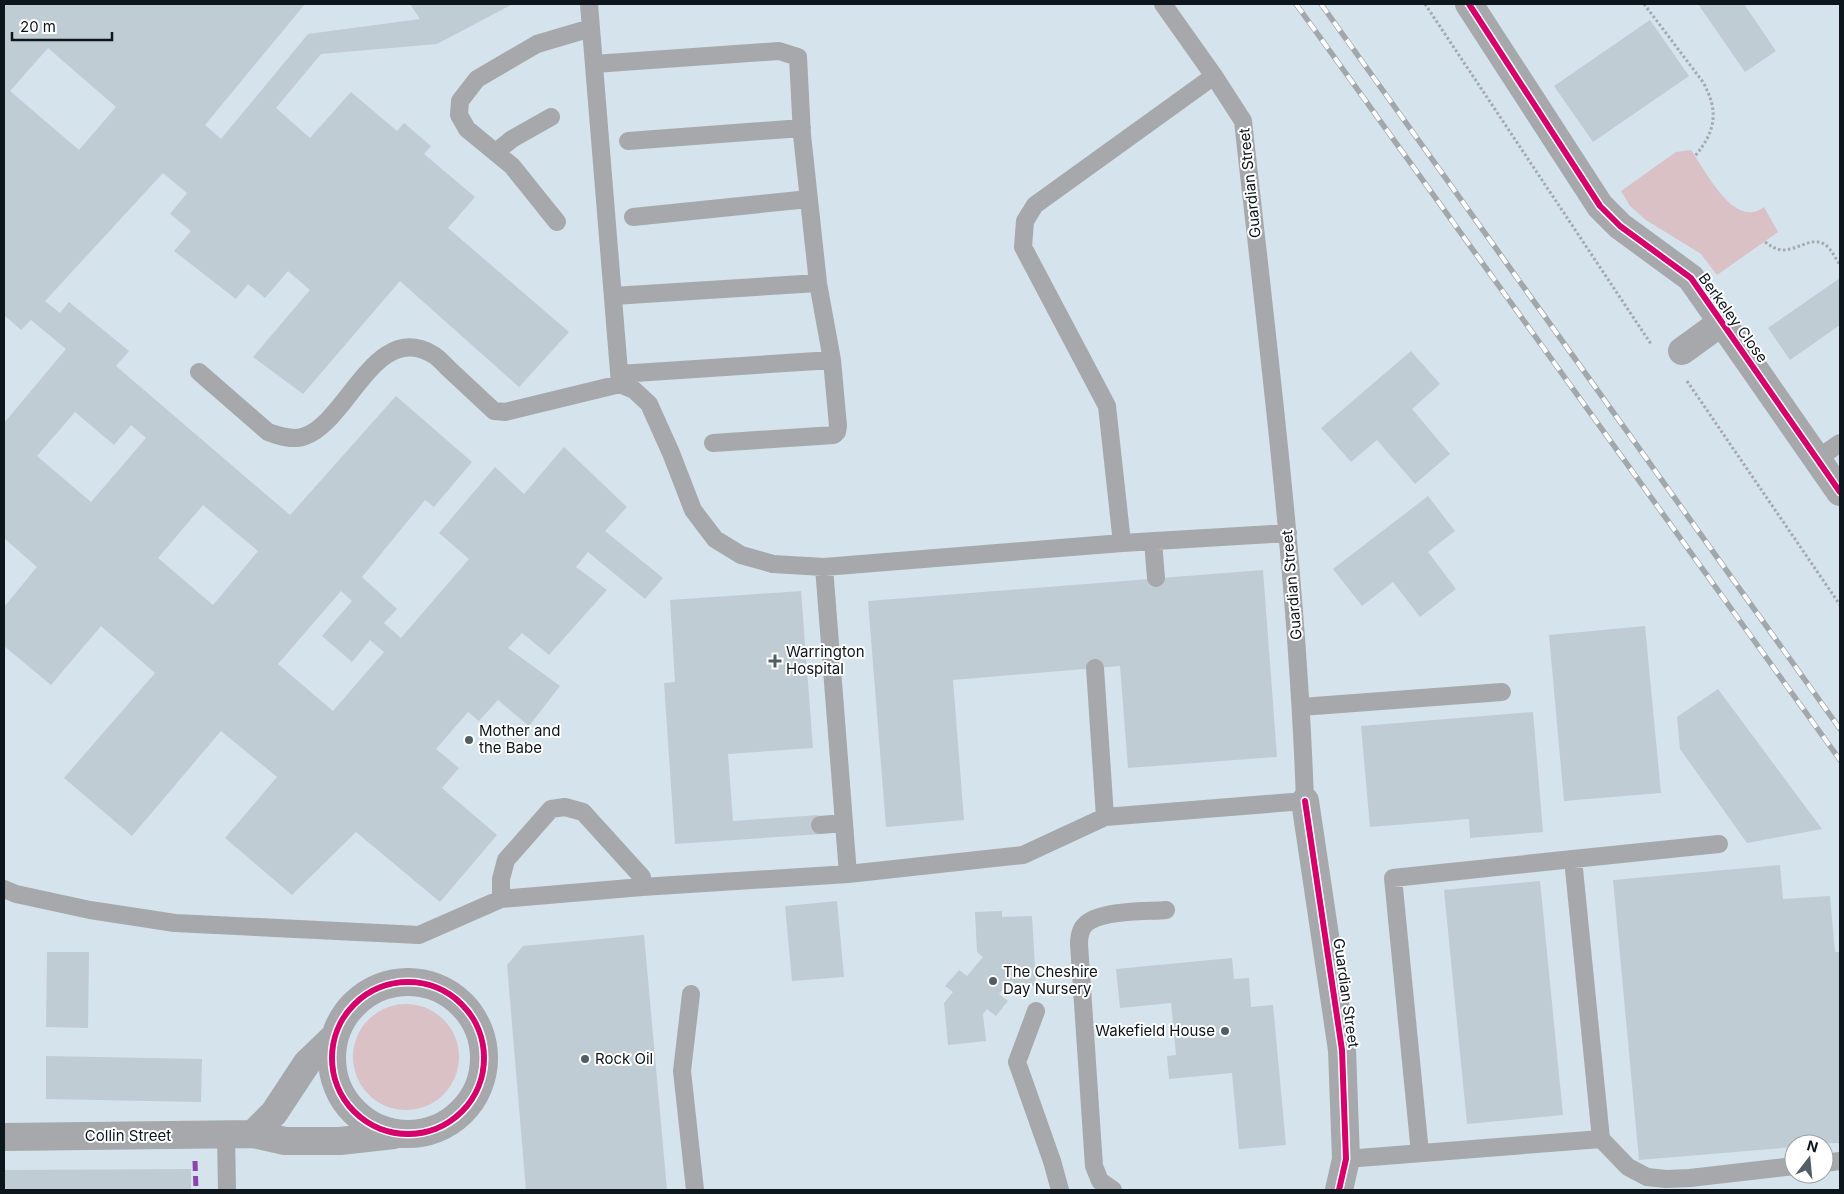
<svg xmlns="http://www.w3.org/2000/svg" width="1844" height="1194" font-family="Inter,sans-serif">
  <style>
    .green { fill: #dac1c6 }
    .building { fill: #c0ccd3; fill-rule: evenodd }
    .lines { fill: none; stroke-linecap: round; stroke-linejoin: round }
    .path { stroke: #a4a9ad; stroke-width: 3; stroke-dasharray: 2.5 2.5; stroke-linecap: butt }
    .lane { stroke: #a6a8ab; stroke-width: 18 }
    .street { stroke: #a6a8ab; stroke-width: 28 }
    .rail-casing { stroke: #a1a7ab; stroke-width: 5.5 }
    .rail { stroke: #fff; stroke-width: 4; stroke-dasharray: 11; stroke-linecap: butt }
    .quiet { stroke: #8e44ad; stroke-width: 5; stroke-dasharray: 10 5; stroke-linecap: butt }
    .cycleway-casing { stroke: #fff; stroke-width: 9 }
    .cycleway { stroke: #d6006c; stroke-width: 6 }
    .poi-dot { fill: #525e65; stroke: #fff; stroke-width: 2 }
    .labels { text-anchor: middle; stroke-width: 4; stroke-linejoin: round; paint-order: stroke }
    .street-label { font-size: 15px; fill: #0c161c; stroke: #fff }
    .poi-label { font-size: 15px; fill: #0c161c; stroke: #fff; text-anchor: start }
  </style>
  <rect width="100%" height="100%" fill="#d4e3ec"/>
  <path class="green" d="M1691,150C1704,168 1727,216 1753,212C1756,212 1761,209 1764,207L1778,232L1717,275L1701,254L1646,220L1630,206L1621,191L1676,152Z
    M353 1057a53 53 0 1 1 106 0a53 53 0 1 1-106 0Z"/>
  <path class="building" d="M4,4H305L205,125L221,139L308,34L420,19L410,4H513L437,44L321,54L276,108L310,138L351,92L397,131L404,123L431,146L424,154L475,197L448,228L569,332L519,387L400,281L303,394L253,357L310,290L288,271L265,298L248,284L236,299L174,251L191,231L170,214L187,193L163,173L45,301L60,313L69,302L129,351L116,366L290,515L396,396L472,462L434,507L425,500L362,577L397,609L384,623L401,638L469,559L439,533L495,467L524,494L564,447L627,507L605,531L663,578L645,599L588,552L576,567L607,590L549,655L522,633L508,648L560,686L529,726L498,700L479,721L468,712L436,749L459,768L442,788L497,835L440,902L356,832L292,895L225,838L277,777L221,731L132,836L64,778L155,673L101,626L51,685L4,646V607L37,567L4,538V423L66,349L31,320L21,330L4,315ZM48,48L116,107L79,150L10,91ZM75,412L114,445L131,425L146,438L91,502L37,456ZM203,505L258,551L213,605L158,558ZM341,591L352,601L322,636L352,662L370,640L384,652L333,711L278,664Z
    M1698,4H1744L1776,51L1745,72Z
    M1650,20L1689,76L1593,142L1554,86Z
    M1840,278V325L1790,360L1768,328Z
    M1411,351L1440,384L1412,409L1450,454L1415,484L1377,440L1351,462L1321,428Z
    M1428,496L1455,531L1428,552L1456,589L1420,617L1393,582L1362,606L1333,569Z
    M1263,570L1277,757L1128,768L1120,666L953,680L964,820L886,827L868,601Z
    M801,591L813,748L728,754L733,821L819,815L821,834L675,844L664,683L675,682L670,600Z
    M1645,626L1661,793L1564,801L1549,635Z
    M1718,689L1822,829L1747,843L1680,749L1677,717Z
    M1533,712L1543,832L1470,838L1469,819L1370,827L1361,726Z
    M1780,865L1783,899L1830,896L1835,952H1840V1143L1794,1144V1147L1639,1160L1613,880Z
    M1540,881L1563,1115L1467,1124L1444,890Z
    M837,901L844,977L792,981L785,906Z
    M1002,911V917L1032,916L1036,986H1030V992L1016,993V986L1005,987L999,994L1008,1001L996,1016L987,1009L983,1014L986,1041L948,1045L944,1003L953,992L945,986L959,970L967,976L983,957L977,952L975,912Z
    M644,935L667,1190H526L507,965L523,946Z
    M47,952H89L88,1028L46,1027Z
    M1232,958L1234,979L1249,978L1251,1007L1273,1005L1286,1145L1239,1149L1232,1073L1169,1079L1167,1056L1176,1055L1171,1003L1120,1008L1116,969Z
    M46,1056L202,1059L201,1102L46,1099Z
    M191,1169V1190H4V1170Z"/>
  <g class="lines">
    <path class="path" d="M1425,4L1651,344
      M1644,4L1703,82C1719,111 1716,131 1695,156
      M1765,242C1771,246 1776,250 1783,250C1799,250 1815,233 1829,248C1833,253 1836,259 1840,265
      M1687,381L1840,605"/>
    <path class="lane" d="M589,4L620,384
      M594,64L779,51L798,57L802,135L818,283L832,360L619,374
      M628,141L802,128
      M496,152L512,139L551,117
      M633,217L809,199
      M557,222L512,166L467,129L459,115L460,101L477,79L537,44L591,28
      M613,296L818,283
      M199,372L268,432C279,436 294,441 305,436C348,421 375,321 432,354C438,357 444,364 449,369C464,383 479,397 494,411L505,412L620,384L634,390L649,404L671,453L693,510L715,539L741,555L773,564L824,567L1122,543L1288,533
      M713,443L834,435L837,432L838,426L832,360
      M1817,459L1840,443
      M1153,541L1156,578
      M1122,543L1107,406L1023,247L1025,221L1035,205L1214,76
      M824,567L848,874
      M1095,668L1105,817
      M1301,707L1502,692
      M820,825L843,823
      M4,889L16,894L90,910L175,923L419,935L501,899L642,887L848,874L1023,855L1105,817L1305,801C1297,573 1268,347 1243,121L1214,76L1163,4
      M501,899V879L506,860L551,809L565,807L583,812L642,877V887
      M691,994L682,1071L695,1190
      M1036,1011L1017,1062L1052,1161L1060,1190
      M226,1135L227,1190
      M1601,1139L1628,1167L1647,1177L1666,1179L1690,1178L1794,1166
      M1420,1153L1393,878L1573,859
      M1346,1159L1601,1139L1573,859L1719,844
      M1824,1163L1840,1161
      M1113,1190L1100,1181L1094,1166L1079,944C1079,940 1080,933 1082,929C1092,909 1146,912 1166,910"/>
    <path class="street" d="M1469,4L1600,206L1620,226L1691,278L1840,492
      M1682,351L1722,322
      M1305,801L1342,1050L1346,1159L1339,1190
      M332 1058a76 76 0 1 1 152 0a76 76 0 1 1-152 0Z
      M253,1134L274,1113L307,1063L334,1037
      M4,1137L253,1134L285,1141H340L394,1135"/>
    <defs>
      <path id="rail" d="M1296,4L1840,760
        M1321,4L1840,729"/>
    </defs>
    <use href="#rail" class="rail-casing"/>
    <use href="#rail" class="rail"/>
    <path class="quiet" d="M195,1161L196,1190"/>
    <defs>
      <path id="cycleway" d="M1469,4L1600,206L1620,226L1691,278L1840,492
        M1305,801L1342,1050L1346,1159L1339,1190
        M332 1058a76 76 0 1 1 152 0a76 76 0 1 1-152 0Z"/>
    </defs>
    <use href="#cycleway" class="cycleway-casing"/>
    <use href="#cycleway" class="cycleway"/>
  </g>
  <g class="poi-dot">
    <path d="M772.5 653.5h5v5h5v5h-5v5h-5v-5h-5v-5h5z"/>
    <circle cx="469" cy="740" r="5"/>
    <circle cx="993" cy="981" r="5"/>
    <circle cx="1225" cy="1031" r="5"/>
    <circle cx="585" cy="1059" r="5"/>
  </g>
  <g class="labels">
    <g class="street-label">
      <text transform="translate(1250 183) rotate(-96)" y="5">Guardian Street</text>
      <text transform="translate(1733 318) rotate(54)" y="5">Berkeley Close</text>
      <text transform="translate(1292 585) rotate(-95)" y="5">Guardian Street</text>
      <text transform="translate(1346 993) rotate(82)" y="5">Guardian Street</text>
      <text x="128" y="1141">Collin Street</text>
    </g>
    <g class="poi-label">
      <text x="786" y="657">Warrington<tspan x="786" dy="17">Hospital</tspan></text>
      <text x="479" y="736">Mother and<tspan x="479" dy="17">the Babe</tspan></text>
      <text x="1003" y="977">The Cheshire<tspan x="1003" dy="17">Day Nursery</tspan></text>
      <text x="1215" y="1036" text-anchor="end">Wakefield House</text>
      <text x="595" y="1064">Rock Oil</text>
    </g>
  </g>
  <rect width="1844" height="1194" fill="none" stroke="#0c161c" stroke-width="10"/>
  <g transform="translate(1809 1159) rotate(16)"><circle r="24" fill="#ffffff" stroke="#9ea2a4"/>
  <path d="M0-4L9 19L0 12L-9 19Z" fill="#525e65"/>
  <text y="-8" font-size="14" font-weight="bold" text-anchor="middle" fill="#0c161c">N</text>
  </g>
  <path d="M12 32v8h100v-8" fill="none" stroke="#0c161c" stroke-width="2.5"/>
  <text x="20" y="32" font-size="15" fill="#0c161c" stroke="#ffffff" stroke-width="4" paint-order="stroke">20 m</text>
</svg>
